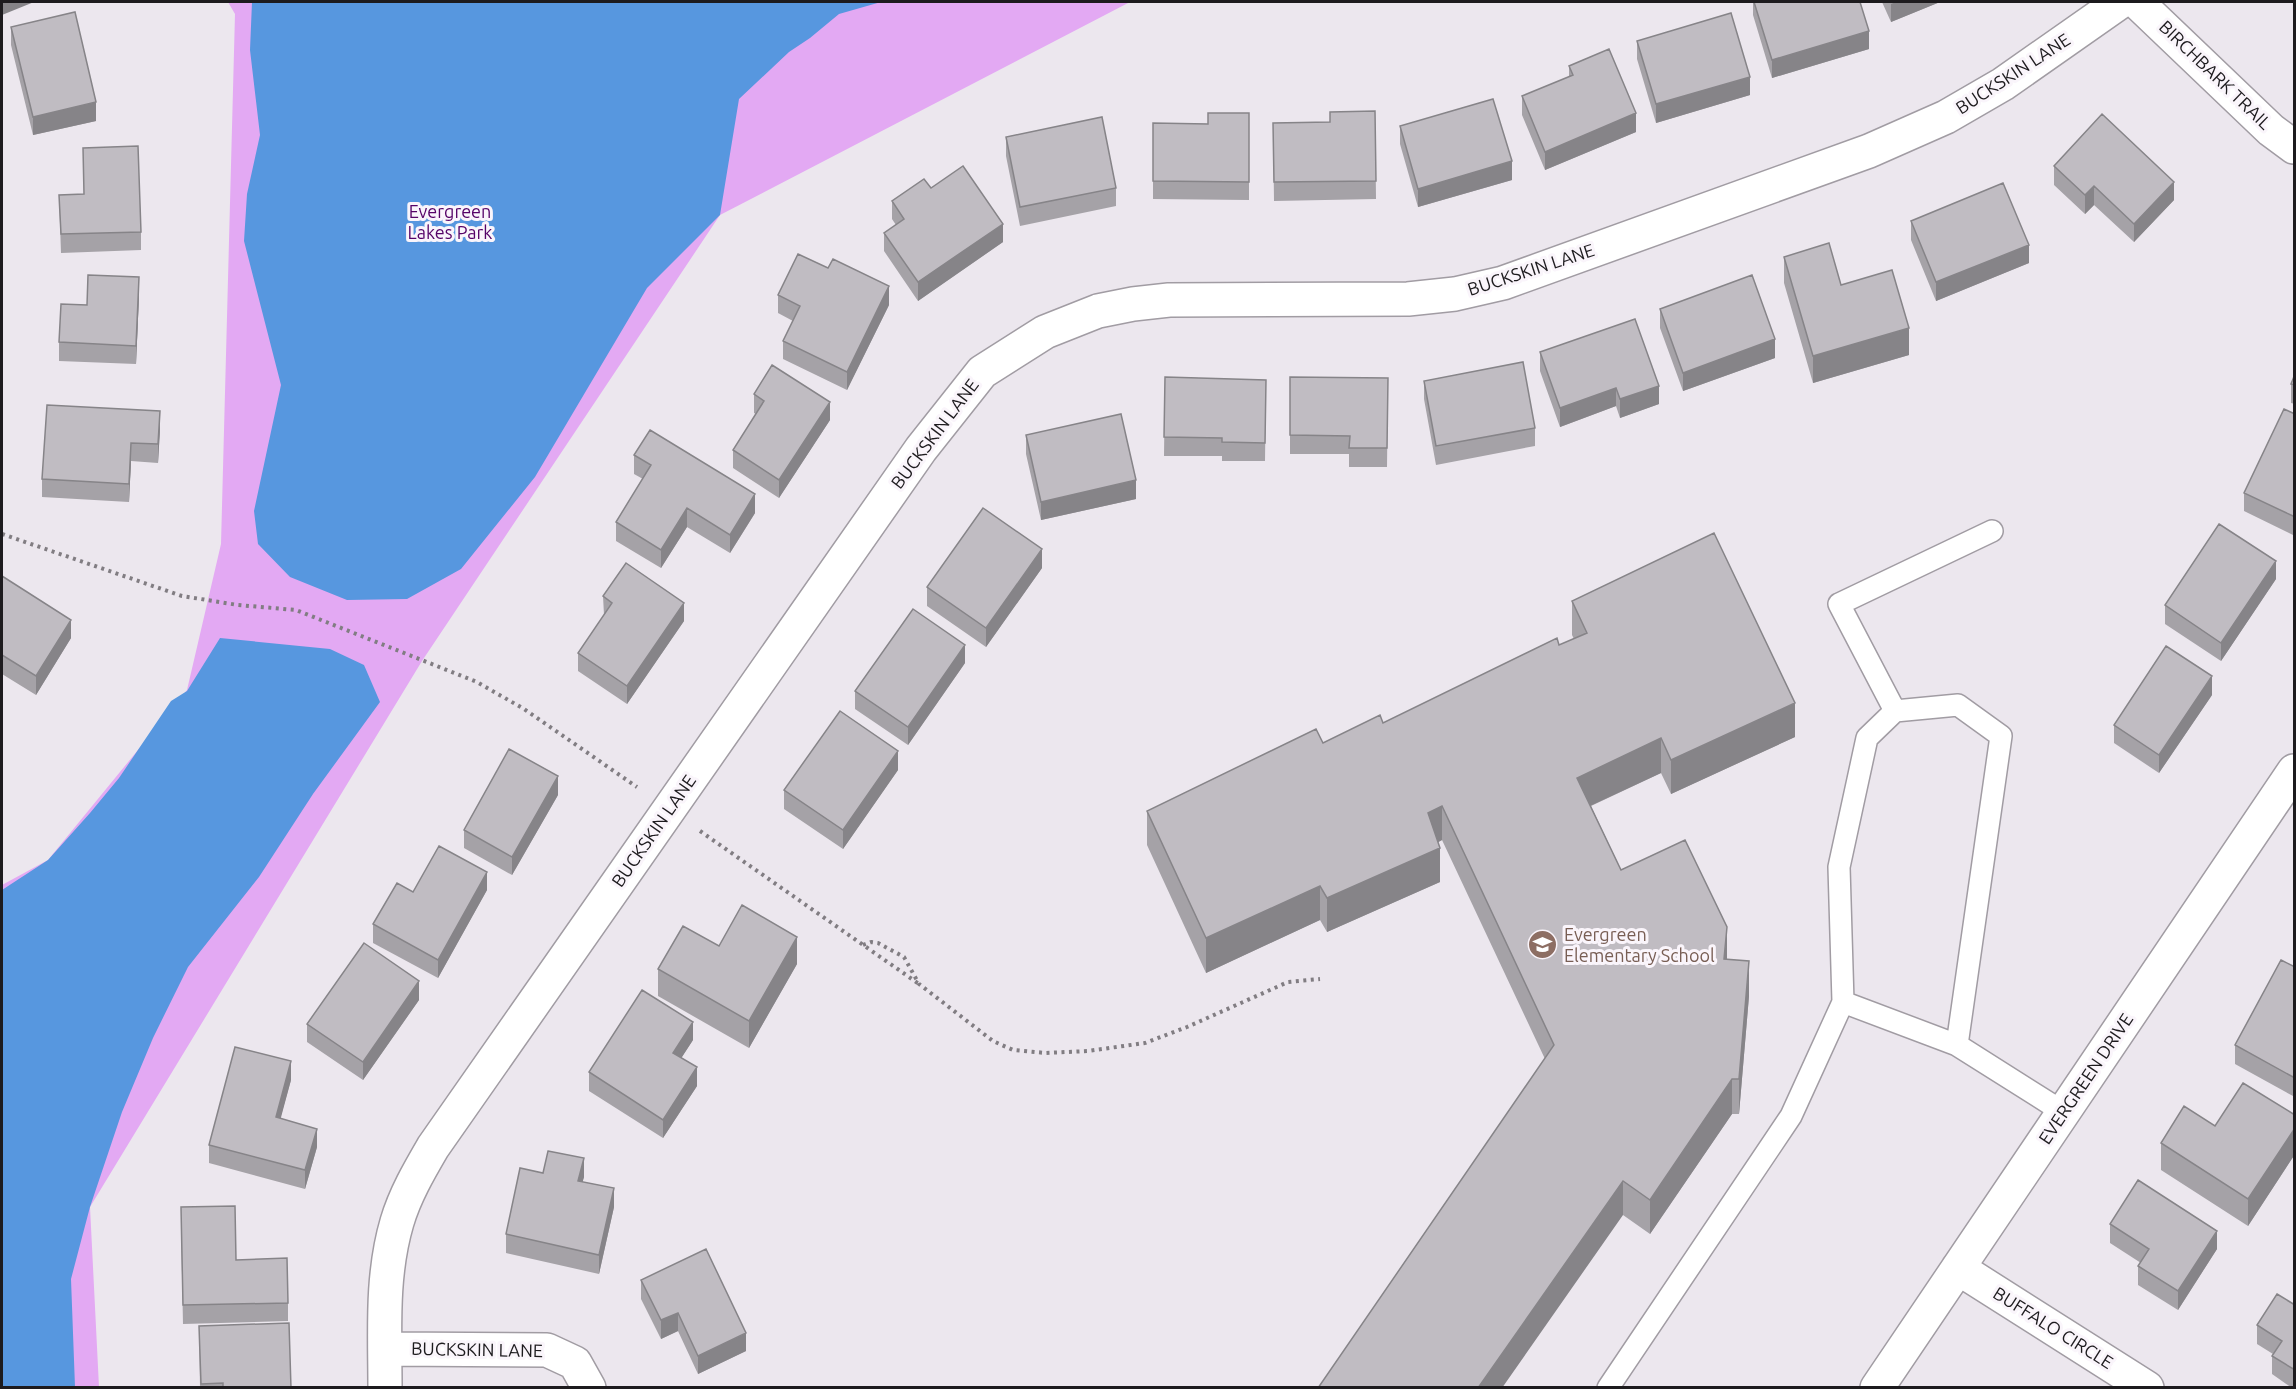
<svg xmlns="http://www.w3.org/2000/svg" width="2296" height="1389" font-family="Ubuntu,sans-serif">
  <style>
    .green { fill: #e3a9f3 }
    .water { fill: #5797df }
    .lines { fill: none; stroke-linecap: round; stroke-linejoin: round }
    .service-casing { stroke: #a19ca3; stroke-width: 24 }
    .minor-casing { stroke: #a19ca3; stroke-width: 36 }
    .path { stroke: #817d82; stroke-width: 4; stroke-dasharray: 3 4.5; stroke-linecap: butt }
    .service { stroke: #fff; stroke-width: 21 }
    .minor { stroke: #fff; stroke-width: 33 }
    .wall { fill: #a5a2a7 }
    .shaded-wall { fill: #868488 }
    .building { fill: #c0bcc2; stroke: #868488; stroke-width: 1.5 }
    .labels { text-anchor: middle; stroke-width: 6; stroke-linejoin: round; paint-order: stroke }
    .street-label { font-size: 18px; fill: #1d1b1e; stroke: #faf5fb }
    .park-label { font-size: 18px; fill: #550367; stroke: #faf5fb }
    .education-label { font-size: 18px; fill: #785e54; stroke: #faf5fb; text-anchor: start }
  </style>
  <rect width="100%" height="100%" fill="#ece7ee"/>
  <path class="green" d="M228,2H1130L720,215L422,661L90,1207L99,1387L2,1388V885L48,860L187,690L221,544L235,14Z"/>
  <path class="water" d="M252,2H881L839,14L810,38L789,52L739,99L720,215L647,288L535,477L461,569L407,599L347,600L290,577L258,544L254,511L281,385L244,241L247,194L260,135L250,50Z
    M220,638L330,649L364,665L380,702L313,794L259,877L188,967L153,1038L122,1112L90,1207L71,1279L75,1387H2V890L48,860L90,813L119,778L171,701L187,691Z"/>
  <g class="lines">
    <defs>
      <path id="service" d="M1895,711L1839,604L1992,531
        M1843,1002L1957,1045L2063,1112
        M1608,1388L1791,1116L1843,1002L1839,867L1867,738L1895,711L1958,705L2001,736L1957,1045"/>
      <path id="minor" d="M2137,2L2271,130L2294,147
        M1958,1268L2147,1388
        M385,1349L547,1350L575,1363L589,1388
        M385,1388C385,1332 381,1276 397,1222C405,1195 419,1171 433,1147L921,449L982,372L1045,332L1098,311L1133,304L1169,300L1408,299L1455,294L1503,283L1869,151L1946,117L2003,84L2120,2
        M1877,1388L2294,771"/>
    </defs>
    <use href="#service" class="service-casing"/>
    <use href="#minor" class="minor-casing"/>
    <path class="path" d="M2,534L182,596L238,605L296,610L477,682L524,709L637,787
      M700,831L919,984
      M863,945L871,942L878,943L904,957L919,984L993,1041L1013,1050L1046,1053L1088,1051L1145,1043L1187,1027L1288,982L1320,979"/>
    <use href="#service" class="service"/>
    <use href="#minor" class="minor"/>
  </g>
  <path class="wall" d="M1753,2H1860L1869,49L1772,78L1753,15Z
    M1882,2H1940L1891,22Z
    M11,27L96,121L33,135L11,45Z
    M1637,41L1750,95L1656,123L1637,59Z
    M1569,66L1636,132L1545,170L1522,115V96L1569,77Z
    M1375,111L1376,199L1274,201L1273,123L1330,122Z
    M1249,113V200L1153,199V123L1208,124Z
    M1400,126L1512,180L1418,207L1400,144Z
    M1006,137L1116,188V206L1020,226L1006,156Z
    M83,148L141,232V250L61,253L59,195L84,194Z
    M2054,166L2174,200L2134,242L2094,205L2085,214L2054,185Z
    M931,188L1003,242L918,301L884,251V233L896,225L892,219V201Z
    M1911,221L2029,263L1936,301L1911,240Z
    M1784,257L1909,355L1813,383L1784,283Z
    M828,268L889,305L847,390L783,359V341L793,321L778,313V295Z
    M139,296L136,364L59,361V342L87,305Z
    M1660,309L1775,358L1683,391L1660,328Z
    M1540,352L1659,404L1620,418L1616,406L1560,427L1540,371Z
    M2295,374V404L2291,403V384Z
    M1165,377L1266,380L1265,461H1222V456H1164Z
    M1290,377L1388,378L1387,467H1349V454H1290Z
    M1424,381L1535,428V446L1436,465L1424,399Z
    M754,394L830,420L779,498L733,468V450L756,414L754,413Z
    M2295,414V533L2293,535L2244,511V493Z
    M160,429L158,463L131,461L129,502L42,497V479Z
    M1026,435L1136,499L1041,520L1026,454Z
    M634,455L755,513L730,553L687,527L661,568L616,541V522L643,479L634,474Z
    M1042,568L986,647L927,606V587Z
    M2,576L71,638L36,695L2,674Z
    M2276,579L2221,661L2165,624V605Z
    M603,596L684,621L627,704L578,671V653L604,615Z
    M1572,601L1795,737L1671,794L1661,773L1591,806L1621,870L1727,959L1749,996L1739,1114H1732L1650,1234L1623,1215L1545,1059L1442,840L1438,842L1440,882L1327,932L1320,920L1206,973L1147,845V811L1323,743L1383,723L1574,639L1572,635Z
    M965,663L908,745L855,709V691Z
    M2212,695L2159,773L2114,743V725Z
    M898,770L843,849L784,809V790Z
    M558,795L512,875L464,848V830Z
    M487,890L438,978L373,943V924L413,892Z
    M719,946L797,964L749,1048L658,996V969Z
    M2295,967V1093L2293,1096L2235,1064V1045Z
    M419,1000L363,1080L307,1042V1024Z
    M693,1040L681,1058L697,1086L663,1138L589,1091V1072Z
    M291,1080L280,1119L317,1147L305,1189L209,1163V1145Z
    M2295,1115V1154L2248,1226L2161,1170V1143L2215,1126Z
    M543,1173L584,1177L582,1182L614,1207L599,1274L506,1253V1234Z
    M2110,1224L2217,1249L2178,1310L2138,1285V1266L2141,1263L2110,1243Z
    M181,1226L236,1260L288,1303V1321L183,1324Z
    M641,1280L746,1351L698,1374L678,1331L661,1339L641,1299Z
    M2295,1305V1388H2292L2272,1374V1356L2273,1354L2257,1344V1325Z
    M199,1326L291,1388H200Z"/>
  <path class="shaded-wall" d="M2,2H34L2,15Z
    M1896,2H1940L1891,22V4Z
    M1869,31V49L1772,78V60Z
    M1750,77V95L1656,123V104Z
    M96,102V121L33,135V117Z
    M1636,113V132L1545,170V152Z
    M1512,161V180L1418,207V189Z
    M2174,182V200L2134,242V224Z
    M2094,186V205L2085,214V195Z
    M1003,224V242L918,301V282Z
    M2029,245V263L1936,301V282Z
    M139,277V296L136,364V346Z
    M889,286V305L847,390V372Z
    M1909,328V355L1813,383V356Z
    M1775,339V358L1683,391V373Z
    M1659,386V404L1620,418V399Z
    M1616,388V406L1560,427V408Z
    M830,402V420L779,498V480Z
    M160,411V429L158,463V444Z
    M131,443V461L129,502V484Z
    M1136,480V499L1041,520V502Z
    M755,494V513L730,553V535Z
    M687,508V527L661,568V550Z
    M2295,514V533L2293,535V516Z
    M1042,549V568L986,647V628Z
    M2276,561V579L2221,661V643Z
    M684,603V621L627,704V686Z
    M71,620V638L36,695V676Z
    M965,645V663L908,745V727Z
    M2212,676V695L2159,773V755Z
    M1795,703V737L1671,794V760Z
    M1661,738V773L1577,812V778Z
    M898,751V770L843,849V830Z
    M558,776V795L512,875V857Z
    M1442,806V840L1428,848V813Z
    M1440,848V882L1327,932V898Z
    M487,872V890L438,978V960Z
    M1320,886V920L1206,973V938Z
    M1727,927V961L1724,959Z
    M797,937V964L749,1048V1021Z
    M1749,961V996L1739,1114V1079Z
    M419,981V1000L363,1080V1062Z
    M693,1022V1040L673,1071V1053Z
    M291,1061V1080L276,1136V1117Z
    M697,1067V1086L663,1138V1120Z
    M2295,1074V1093L2293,1096V1077Z
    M1732,1079V1114L1650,1234V1200Z
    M2295,1128V1154L2248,1226V1199Z
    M317,1129V1147L305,1189V1170Z
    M584,1158V1177L578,1199V1181Z
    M1623,1181V1215L1502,1388H1478Z
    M614,1188V1207L599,1274V1255Z
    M2217,1231V1249L2178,1310V1291Z
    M678,1313V1331L661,1339V1320Z
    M746,1333V1351L698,1374V1356Z"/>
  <path class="building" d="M1754,2H1860L1869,31L1772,60Z
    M75,12L96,102L33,117L11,27Z
    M1731,13L1750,77L1656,104L1637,41Z
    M1609,49L1636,113L1545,152L1522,96L1573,75L1569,66Z
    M1493,99L1512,161L1418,189L1400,126Z
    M1375,111L1376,181L1274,182L1273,123L1330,122V112Z
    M1208,113H1249V182L1153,181V123L1208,124Z
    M2102,114L2174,182L2134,224L2094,186L2085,195L2054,166Z
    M1102,117L1116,188L1020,207L1006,137Z
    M138,146L141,232L61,234L59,195L84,194L83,148Z
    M963,166L1003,224L918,282L884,233L904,219L892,201L924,179L931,188Z
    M2003,183L2029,245L1936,282L1911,221Z
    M1829,243L1841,285L1892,270L1909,328L1813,356L1784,257Z
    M798,254L828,268L833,259L889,286L847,372L783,341L800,306L778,295Z
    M88,275L139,277L136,346L59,342L61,304L87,305Z
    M1752,275L1775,339L1683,373L1660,309Z
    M1635,319L1659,386L1620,399L1616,388L1560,408L1540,352Z
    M1523,362L1535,428L1436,446L1424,381Z
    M772,365L830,402L779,480L733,450L764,401L754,394Z
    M2295,374V385L2291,384Z
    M1165,377L1266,380L1265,443L1222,442V438L1164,437Z
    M1290,377L1388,378L1387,448H1349L1350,436L1290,435Z
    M47,405L160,411L158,444L131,443L129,484L42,479Z
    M2284,409L2295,414V514L2293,516L2244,493Z
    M1121,414L1136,480L1041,502L1026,435Z
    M650,430L755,494L730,535L687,508L661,550L616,522L651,465L634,455Z
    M983,508L1042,549L986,628L927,587Z
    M2219,524L2276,561L2221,643L2165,605Z
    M1714,533L1795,703L1671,760L1661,738L1577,778L1621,870L1685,840L1727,927L1724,959L1749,961L1739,1079H1732L1650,1200L1623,1181L1478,1388H1318L1554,1045L1442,806L1428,813L1440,848L1327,898L1320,886L1206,938L1147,811L1316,729L1323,743L1380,715L1383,723L1557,638L1559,645L1587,633L1572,601Z
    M626,563L684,603L627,686L578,653L612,603L603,596Z
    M2,576L71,620L36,676L2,655Z
    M913,609L965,645L908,727L855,691Z
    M2166,646L2212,676L2159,755L2114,725Z
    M840,711L898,751L843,830L784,790Z
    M509,749L558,776L512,857L464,830Z
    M439,846L487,872L438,960L373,924L397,883L413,892Z
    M742,905L797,937L749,1021L658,969L683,926L719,946Z
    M364,943L419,981L363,1062L307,1024Z
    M2281,960L2295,967V1074L2293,1077L2235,1045Z
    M642,990L693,1022L673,1053L697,1067L663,1120L589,1072Z
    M235,1047L291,1061L276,1117L317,1129L305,1170L209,1145Z
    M2243,1083L2295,1115V1128L2248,1199L2161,1143L2184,1106L2215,1126Z
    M548,1151L584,1158L578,1181L614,1188L599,1255L506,1234L520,1168L543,1173Z
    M2138,1180L2217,1231L2178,1291L2138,1266L2149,1249L2110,1224Z
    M235,1206L236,1260L287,1258L288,1303L183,1305L181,1207Z
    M706,1249L746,1333L698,1356L678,1313L661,1320L641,1280Z
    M2277,1294L2295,1305V1370L2272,1356L2282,1341L2257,1325Z
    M289,1323L291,1388H223V1383L201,1384L199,1326Z"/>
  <defs>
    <symbol id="school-disc" viewBox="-11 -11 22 22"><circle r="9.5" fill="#8d6e63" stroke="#faf5fb"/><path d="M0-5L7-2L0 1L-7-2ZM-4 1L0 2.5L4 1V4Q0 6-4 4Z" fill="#fff"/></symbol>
  </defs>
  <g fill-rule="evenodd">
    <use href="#school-disc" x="1526" y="928" width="33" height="33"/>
  </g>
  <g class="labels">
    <g class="street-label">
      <text transform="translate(2013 74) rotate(-33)" y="6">BUCKSKIN LANE</text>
      <text transform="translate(2215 75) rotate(44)" y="6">BIRCHBARK TRAIL</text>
      <text transform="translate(1531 270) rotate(-18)" y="6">BUCKSKIN LANE</text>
      <text transform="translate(935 434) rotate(-53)" y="6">BUCKSKIN LANE</text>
      <text transform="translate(654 831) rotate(-55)" y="6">BUCKSKIN LANE</text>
      <text transform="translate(2086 1079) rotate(-56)" y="6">EVERGREEN DRIVE</text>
      <text transform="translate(2053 1328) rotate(32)" y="6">BUFFALO CIRCLE</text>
      <text transform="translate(477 1350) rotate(1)" y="6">BUCKSKIN LANE</text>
    </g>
    <g class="park-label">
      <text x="450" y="218">Evergreen<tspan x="450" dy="21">Lakes Park</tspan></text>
    </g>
    <g class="education-label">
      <text x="1564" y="941">Evergreen<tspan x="1564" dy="21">Elementary School</tspan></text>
    </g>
  </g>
  <rect width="2296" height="1389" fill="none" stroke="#1d1b1e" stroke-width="6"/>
</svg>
